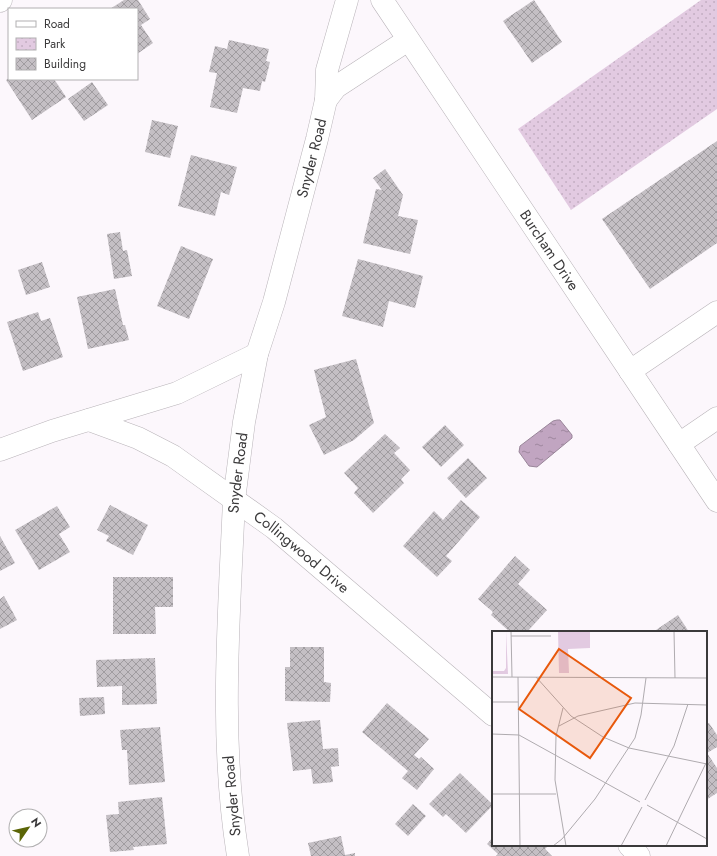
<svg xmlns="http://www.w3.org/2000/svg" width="717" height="856" font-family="Jost,sans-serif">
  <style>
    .park { fill: url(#park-dots) }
    .water { fill: url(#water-ripples); stroke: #998599 }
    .building { fill: url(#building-cross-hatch) }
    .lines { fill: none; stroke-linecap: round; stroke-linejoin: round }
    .minor-casing { stroke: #b9b4b9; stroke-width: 23 }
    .minor { stroke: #fff; stroke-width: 22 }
    .labels { text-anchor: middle; stroke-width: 3.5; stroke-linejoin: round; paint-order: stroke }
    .street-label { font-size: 15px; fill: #3b3a3b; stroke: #fff }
    .inset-road { fill: none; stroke: #afabaf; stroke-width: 1 }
    .view { fill: #e8590c; fill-opacity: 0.15; stroke: #e8590c; stroke-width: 2 }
    .inset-edge { fill: none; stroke: #3b3a3b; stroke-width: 2 }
  </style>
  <defs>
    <pattern id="park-dots" width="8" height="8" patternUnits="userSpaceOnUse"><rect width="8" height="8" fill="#e2cae1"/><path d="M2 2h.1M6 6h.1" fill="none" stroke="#c3aec2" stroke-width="1.8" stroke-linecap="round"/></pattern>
    <pattern id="water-ripples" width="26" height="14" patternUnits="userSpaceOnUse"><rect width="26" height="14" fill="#c1a5c1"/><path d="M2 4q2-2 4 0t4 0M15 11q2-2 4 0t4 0" fill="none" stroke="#9e879e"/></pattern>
    <pattern id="building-cross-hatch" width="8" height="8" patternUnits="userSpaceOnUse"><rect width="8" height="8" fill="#c4bfc4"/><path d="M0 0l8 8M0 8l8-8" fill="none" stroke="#a09ca0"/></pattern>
  </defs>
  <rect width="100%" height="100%" fill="#fcf7fc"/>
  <path class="park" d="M701,0H717V109L571,210L518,129Z"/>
  <path class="water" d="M557,420H560L572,435V438L537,467L529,466L519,452L520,446L553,421Z"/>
  <path class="building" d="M124,0H138L150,19L141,25L153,43L137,54V9H110Z
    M534,0L562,42L532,63L503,21Z
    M229,40L269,49L266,61L270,62L265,82L262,81L260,91L243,88L237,113L210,107L217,73L209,72L215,46L227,49Z
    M9,78L54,79L66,97L32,120L6,80Z
    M92,82L108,105L84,121L68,99Z
    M152,120L178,126L170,158L145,152Z
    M717,141V243L650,289L602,219Z
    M191,155L237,167L229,195L221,192L215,216L178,206Z
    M385,169L403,195L398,216L418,220L410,254L363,243L376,189L382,190L373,178Z
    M120,232L123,251L127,250L132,276L114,279L107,234Z
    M181,246L213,259L189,319L157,306Z
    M358,259L423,276L415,308L389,301L383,327L342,316Z
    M42,262L50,287L26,295L18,270Z
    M115,289L123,325H125L129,340L88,349L77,297Z
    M38,312L41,321L50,318L63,357L23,371L7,322Z
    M356,359L374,423L354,440L324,455L309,425L326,417L314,370Z
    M445,425L464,445L441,467L422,447Z
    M385,434L400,448L394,453L410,470L401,479L404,483L373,513L354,493L358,488L344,473Z
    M468,458L487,478L466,498L447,478Z
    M461,500L480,517L446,556L452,561L437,577L403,546L434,511L443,520Z
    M110,505L148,525L133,555L106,541L109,536L97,530Z
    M57,506L70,527L59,534L70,552L39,570L15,530Z
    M0,536L15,563L0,571Z
    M515,556L530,570L518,584L547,610L527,632H510L491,615L493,612L478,599Z
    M113,577H173V607H155L156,634H113Z
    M4,596L17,620L0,629V599Z
    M678,615L689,632H657L656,630Z
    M290,647H324V682L331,683L330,702L285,701V667H290Z
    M155,658L157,704L122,705V686L97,687L96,660Z
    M104,697L105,714L80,716L79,698Z
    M387,703L429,739L414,755L419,759L421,757L434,769L417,790L402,778L408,771L362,732Z
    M320,720L323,749L338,748L339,766L331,767L333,782L313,784L311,769L293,771L287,723Z
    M709,723L717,735V747L707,753L717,768V793L706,800V725Z
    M160,727L165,782L129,785L127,750H122L120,730Z
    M460,773L493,805L466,833L446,814L443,817L429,804Z
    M162,797L167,844L133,847L134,850L110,852L106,815L119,814L118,802Z
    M413,804L426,816L408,836L395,824Z
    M341,836L345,855L355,853V856H311L308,843Z
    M493,837V845H549L545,849L552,856H496L498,854L487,844Z"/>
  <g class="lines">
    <defs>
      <g id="minor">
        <path id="s1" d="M382,0L717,501"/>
        <path d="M0,1L1,0"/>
        <path d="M326,100L336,87L408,40"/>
        <path d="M630,371L717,312"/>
        <path id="s2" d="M89,420L138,438L173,456L274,528L493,715"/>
        <path d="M679,444L717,418"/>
        <path d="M0,450L52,431L177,393L257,354"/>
        <path d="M629,845L639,856"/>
        <path id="s3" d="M238,856C219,737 229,619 234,500L244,422L257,354L274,302L317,139L326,100L327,70L347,0"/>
      </g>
    </defs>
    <use href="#minor" class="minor-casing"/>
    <use href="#minor" class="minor"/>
  </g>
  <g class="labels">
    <g class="street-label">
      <text dy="5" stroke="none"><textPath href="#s3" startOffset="708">Snyder Road</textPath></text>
      <text dy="5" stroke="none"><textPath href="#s1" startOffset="301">Burcham Drive</textPath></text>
      <text dy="5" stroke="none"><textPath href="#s3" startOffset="384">Snyder Road</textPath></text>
      <text dy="5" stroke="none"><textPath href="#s2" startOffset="252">Collingwood Drive</textPath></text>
      <text transform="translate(232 796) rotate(-95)" y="5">Snyder Road</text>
    </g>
  </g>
  <g transform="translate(492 631)">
    <rect width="215" height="215" fill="#fcf7fc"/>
    <path d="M14,0L16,43H0V40H12L14,37Z" fill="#e2cae1"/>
    <path d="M66,0H98V17L76,18L77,42H67Z" fill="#e2cae1"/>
    <path class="inset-road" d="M19,0L20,46M182,0L183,47M19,5H59M0,46L215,47M26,46L28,215M44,46L79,85L111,106L137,117L215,133M0,71H26M71,77L64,105L63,149L74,215M67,95L86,85L143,72L215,74M0,103L27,104L148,171M0,163H64M153,169L182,115L196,73M155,174L215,208M61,215L70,208L103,168L143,107L149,84L154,47M129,215L150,176M174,215L214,132"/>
    <path class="view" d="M67,18L139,67L98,127L27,78Z"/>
    <rect width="215" height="215" class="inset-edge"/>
  </g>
  <rect x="8" y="8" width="130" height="72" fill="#ffffff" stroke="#b1b0b1"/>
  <rect x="16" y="21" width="20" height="6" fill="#ffffff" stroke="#b1b0b1"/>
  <text x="44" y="28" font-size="12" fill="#3b3a3b">Road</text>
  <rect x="16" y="38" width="20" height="12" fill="url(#park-dots)" stroke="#b1b0b1"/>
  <text x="44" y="48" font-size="12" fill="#3b3a3b">Park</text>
  <rect x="16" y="58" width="20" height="12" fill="url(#building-cross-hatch)" stroke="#b1b0b1"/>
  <text x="44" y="68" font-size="12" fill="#3b3a3b">Building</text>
  <g transform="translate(28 828) rotate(56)"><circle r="19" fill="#ffffff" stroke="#b1b0b1"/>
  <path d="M0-3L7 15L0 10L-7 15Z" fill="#5b6507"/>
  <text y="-6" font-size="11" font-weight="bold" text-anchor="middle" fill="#3b3a3b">N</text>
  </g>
</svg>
